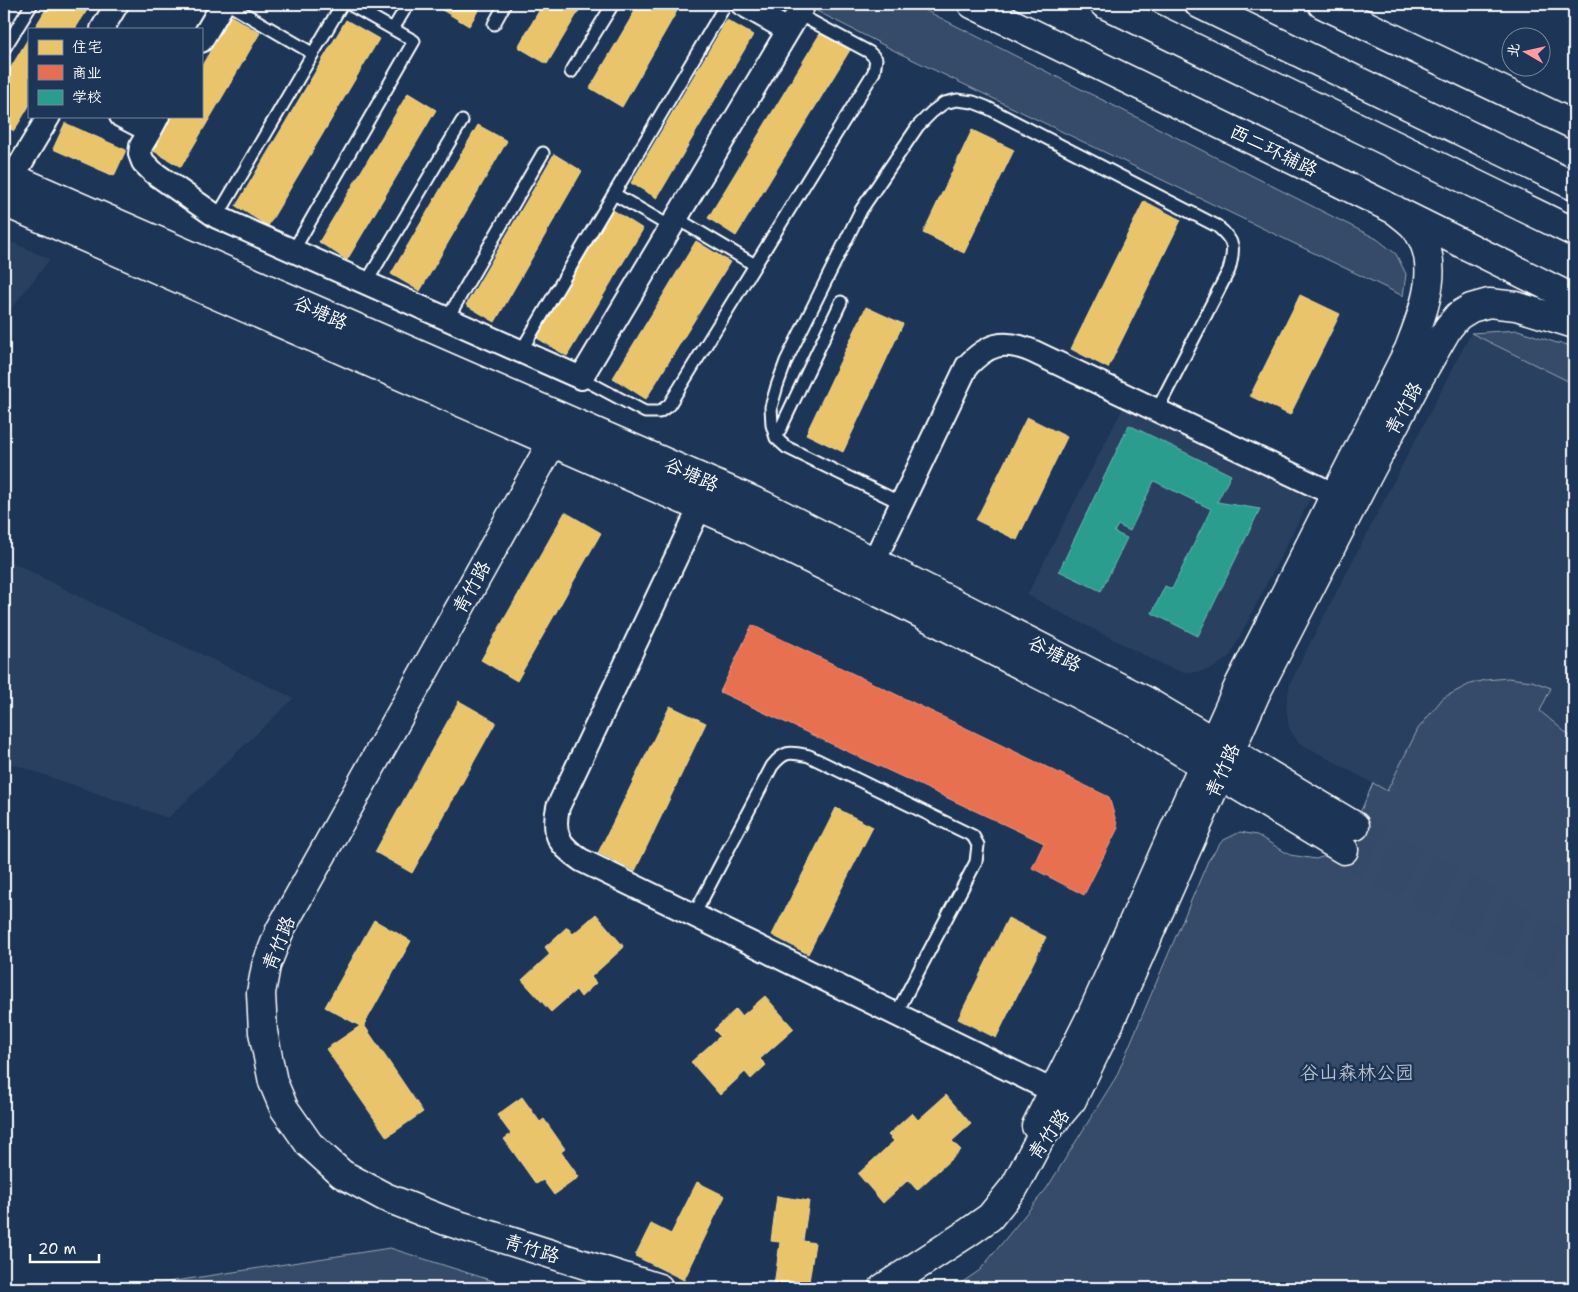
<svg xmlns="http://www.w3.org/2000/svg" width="1578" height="1292" font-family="'Shantell Sans','LXGW WenKai TC',sans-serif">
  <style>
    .built { fill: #2a4161 }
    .green { fill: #364b69; stroke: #9aa5b4 }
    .homes { fill: #e9c46a; stroke: #f0d697 }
    .shops { fill: #e76f51; stroke: #ee9a85 }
    .schools { fill: #2a9d8f; stroke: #6abab1 }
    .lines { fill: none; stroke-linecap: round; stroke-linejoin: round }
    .secondary-tunnel { stroke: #344968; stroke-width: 28; stroke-dasharray: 28 14; stroke-linecap: butt }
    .service-casing { stroke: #fff; stroke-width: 15 }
    .minor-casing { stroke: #fff; stroke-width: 26 }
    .tertiary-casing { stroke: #fff; stroke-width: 31 }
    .secondary-casing { stroke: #fff; stroke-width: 31 }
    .trunk-casing { stroke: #fff; stroke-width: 31 }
    .service { stroke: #1d3557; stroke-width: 11 }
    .minor { stroke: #1d3557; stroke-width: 22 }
    .tertiary { stroke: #1d3557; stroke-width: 28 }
    .secondary { stroke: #1d3557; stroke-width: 28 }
    .trunk { stroke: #1d3557; stroke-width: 28 }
    .labels { text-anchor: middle; stroke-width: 5; stroke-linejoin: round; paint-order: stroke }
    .street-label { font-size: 19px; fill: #fff; stroke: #1d3557 }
    .park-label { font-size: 19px; fill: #b9c0ca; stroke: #1d3557 }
  </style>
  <rect width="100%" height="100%" fill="#1d3557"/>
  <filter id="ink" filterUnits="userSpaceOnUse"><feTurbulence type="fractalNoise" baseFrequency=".02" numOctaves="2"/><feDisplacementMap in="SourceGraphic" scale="10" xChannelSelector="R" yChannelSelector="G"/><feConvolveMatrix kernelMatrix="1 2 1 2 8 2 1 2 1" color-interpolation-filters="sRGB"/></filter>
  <g filter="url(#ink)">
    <path class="built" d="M4,239L50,259L4,318Z
      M1471,333L1574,384V742L1571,737L1540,711L1551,688L1486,680L1470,684L1443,698L1418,729L1387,791L1298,742L1289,728L1286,705L1290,684L1308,647Z
      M1125,404L1311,497L1230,656L1212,669L1196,672H1182L1163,665L1027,595Z
      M4,558L96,605L294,698L168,818L4,761Z"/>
    <path class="green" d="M803,4H913L1377,239L1396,254L1406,274L1403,296L901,54Z
      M1518,330L1557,343L1574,346V384L1471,333Z
      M1508,678L1532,681L1551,688L1540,711L1571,737L1574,742V1288H954L980,1270L1047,1188L1116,1077L1208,861L1222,841L1240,832L1257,835L1290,855L1316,859L1344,850L1373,783L1387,791L1418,729L1443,698L1470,684L1486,680Z
      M390,1248L515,1288H129Z"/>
    <path class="homes" d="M49,4H91L75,29H34Z
      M439,4H482L469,26L437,7Z
      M543,4H583L547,64L518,47Z
      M639,4H681L622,107L590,88Z
      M231,16L260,33L181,167L152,150L172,116H201V67Z
      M346,20L379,39L268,226L236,206Z
      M727,20L753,35L657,198L631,183Z
      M821,32L850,50L736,236L708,218Z
      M29,37V106L14,131L4,125V79Z
      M408,93L436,110L347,260L319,242Z
      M65,123L126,150L114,176L53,149Z
      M478,125L507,141L420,291L391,274Z
      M972,130L1014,150L964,253L923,233Z
      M554,154L582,171L495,322L466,305Z
      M1144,201L1181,220L1108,368L1071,349Z
      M613,210L643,229L567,356L537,338Z
      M696,241L730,262L646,399L613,378Z
      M1300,295L1340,314L1290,415L1250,396Z
      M866,307L903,324L843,452L806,434Z
      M1027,417L1067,437L1017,540L976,520Z
      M565,512L601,533L517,681L481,660Z
      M459,701L496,722L412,873L375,852Z
      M670,706L706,723L635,871L598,853Z
      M836,808L873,827L808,954L772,935Z
      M596,914L624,947L591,977L596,983L581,997L576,990L551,1012L522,980L550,954L545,947L567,927L573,934Z
      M1008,918L1046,937L996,1038L958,1019Z
      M374,920L411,941L364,1025L423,1112L387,1137L326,1049L360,1026L325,1007Z
      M765,996L794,1029L760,1059L766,1065L751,1079L745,1072L720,1095L691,1062L720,1036L714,1030L736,1009L742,1016Z
      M946,1095L971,1124L952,1141L961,1150L917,1190L908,1180L883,1203L858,1174L894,1141L888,1135L912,1113L918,1120Z
      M522,1097L540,1122L544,1119L565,1149L561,1152L579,1177L554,1195L543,1180L536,1184L504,1139L511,1134L497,1115Z
      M697,1182L725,1196L684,1280L635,1256L651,1224L671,1234Z
      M777,1196L809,1201L803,1241L815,1243L808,1288H790L774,1286L780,1242L771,1241Z"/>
    <path class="shops" d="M752,625L1109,797L1118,828L1084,895L1032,868L1044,843L720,692Z"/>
    <path class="schools" d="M1129,425L1231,475L1217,502L1260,509L1198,636L1152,613L1165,586L1172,589L1211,509L1154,481L1130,531L1118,525L1114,532L1127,538L1101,591L1059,571Z"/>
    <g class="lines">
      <path class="secondary-tunnel" d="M1355,826L1574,951
        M1344,850L1574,980"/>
      <defs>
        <path id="service" d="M228,4L312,53
          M349,4L393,29
          M494,24L505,4
          M4,49L32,4
          M571,72L613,4
          M614,194L671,227
          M217,217L342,4
          M676,218L755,265
          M293,251L414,41L393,29L408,4
          M366,283L462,121
          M447,319L543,153
          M521,351L726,4
          M581,378L645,412H659L669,405L874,72L876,59L869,52L798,14
          M776,438L841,302
          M901,503L786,447L776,438L772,425L771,407L777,386L786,361L861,210L918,126L932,112L944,103L957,100L973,102L986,107L1217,226C1235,241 1235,248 1229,270L1157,410
          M694,915L772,766C785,750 790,752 809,756L973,836L978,845L976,862L896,1014"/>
        <path id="minor" d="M742,4L788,30
          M102,29L117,4
          M201,41L223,4
          M121,116L150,131L158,116
          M150,131L141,146L140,154L143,162L153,172L217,217L581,378L804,4
          M12,178L49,116
          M700,507L558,807C552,835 559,845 581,860L1069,1099
          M874,561L967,366C988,344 1003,339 1032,351L1350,502"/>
        <path id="tertiary" d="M972,4L1314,170L1574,299
          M1322,4L1574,125
          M564,421L280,930L266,966L261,993L263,1032L273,1082L284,1108L309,1144L342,1174L385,1197L446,1221L659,1288
          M1036,1126L1092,1014L1239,685L1409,349C1423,312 1445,261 1413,225C1408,220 1401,215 1395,210
          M883,1288L966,1234L990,1217L1015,1186L1041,1137L1072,1100L1110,1022L1256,693L1368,475L1418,380L1448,328L1458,316L1471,308L1489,303L1516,306L1574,324"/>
        <path id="secondary" d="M1329,7L1333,4
          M4,174L763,505L1146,701L1355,826
          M4,202L734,522L896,601L1134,723L1344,850"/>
        <path id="trunk" d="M1104,4L1574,232
          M1199,4L1574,186"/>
      </defs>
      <use href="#service" class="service-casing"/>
      <use href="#minor" class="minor-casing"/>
      <use href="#tertiary" class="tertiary-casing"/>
      <use href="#secondary" class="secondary-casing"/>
      <use href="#trunk" class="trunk-casing"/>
      <use href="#service" class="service"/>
      <use href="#minor" class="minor"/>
      <use href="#tertiary" class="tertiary"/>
      <use href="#secondary" class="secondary"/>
      <use href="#trunk" class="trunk"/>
    </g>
  </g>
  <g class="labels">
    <g class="street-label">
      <text transform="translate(1274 150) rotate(26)" y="7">西二环辅路</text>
      <text transform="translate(321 312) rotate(24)" y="7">谷塘路</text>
      <text transform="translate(1403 408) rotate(-62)" y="7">青竹路</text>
      <text transform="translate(692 474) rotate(24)" y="7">谷塘路</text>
      <text transform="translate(471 587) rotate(-61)" y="7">青竹路</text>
      <text transform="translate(1055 653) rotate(27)" y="7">谷塘路</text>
      <text transform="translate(1222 770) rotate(-66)" y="7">青竹路</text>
      <text transform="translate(278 943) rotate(-68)" y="7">青竹路</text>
      <text transform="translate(1048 1134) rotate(-55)" y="7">青竹路</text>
      <text transform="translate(532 1248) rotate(17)" y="7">青竹路</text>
    </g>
    <g class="park-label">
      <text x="1357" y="1079">谷山森林公园</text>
    </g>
  </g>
  <rect width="1578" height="1292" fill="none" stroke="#1d3557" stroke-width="20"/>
  <rect x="10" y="10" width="1558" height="1272" fill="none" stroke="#fff" stroke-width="2" filter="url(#ink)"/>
  <rect x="28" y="28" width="175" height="90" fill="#1d3557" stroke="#77869a"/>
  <rect x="38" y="40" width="25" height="15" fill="#e9c46a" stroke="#77869a"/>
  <text x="72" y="52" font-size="15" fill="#ffffff">住宅</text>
  <rect x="38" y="65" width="25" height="15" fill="#e76f51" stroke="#77869a"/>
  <text x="72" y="78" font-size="15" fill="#ffffff">商业</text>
  <rect x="38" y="90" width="25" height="15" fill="#2a9d8f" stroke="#77869a"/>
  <text x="72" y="102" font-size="15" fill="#ffffff">学校</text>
  <g transform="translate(1526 52) rotate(279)"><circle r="24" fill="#1d3557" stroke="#77869a"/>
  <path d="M0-4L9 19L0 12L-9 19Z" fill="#ff9aa2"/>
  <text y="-8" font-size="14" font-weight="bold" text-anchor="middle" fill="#ffffff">北</text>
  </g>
  <path d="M30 1254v8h69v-8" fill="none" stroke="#ffffff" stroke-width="2.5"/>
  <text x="38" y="1254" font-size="15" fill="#ffffff" stroke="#1d3557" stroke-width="4" paint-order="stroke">20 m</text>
</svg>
